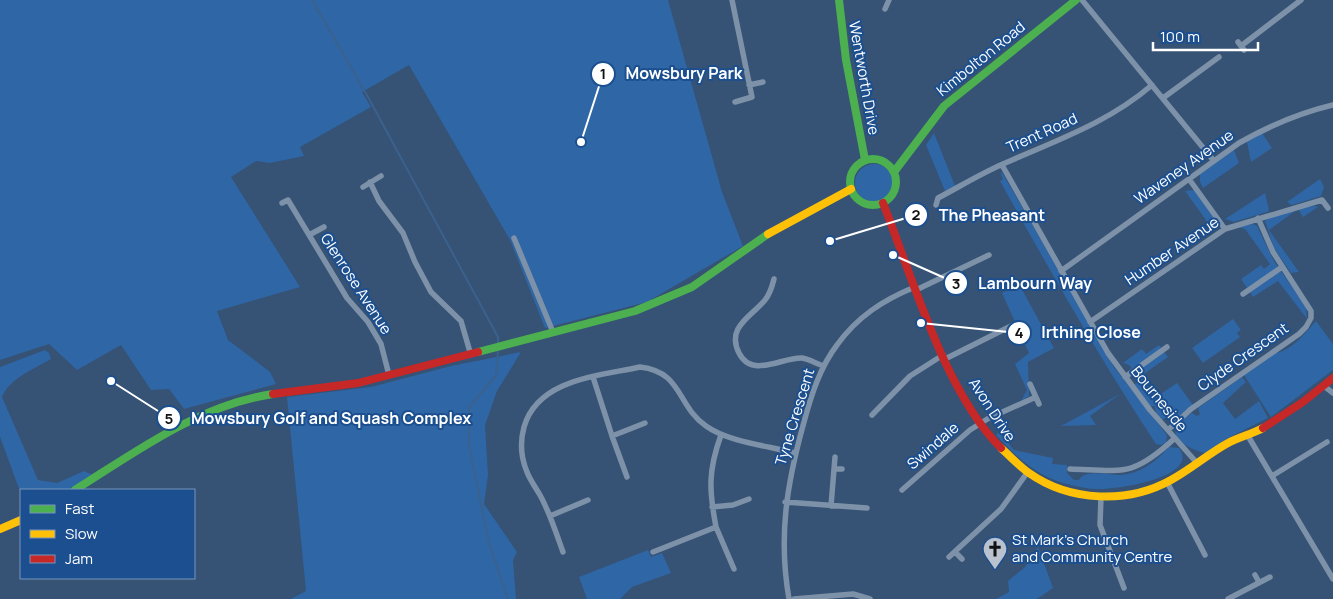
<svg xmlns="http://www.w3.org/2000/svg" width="1333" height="599" font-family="Manrope,sans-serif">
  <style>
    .green { fill: #2f66a5 }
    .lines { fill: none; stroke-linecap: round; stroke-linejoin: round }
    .stream { stroke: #3b618d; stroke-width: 2 }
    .street { stroke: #7d92a8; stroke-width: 5.5 }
    .fast { stroke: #4caf50; stroke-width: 8 }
    .slow { stroke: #ffc107; stroke-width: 8 }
    .jam { stroke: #c62828; stroke-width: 8 }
    .labels { text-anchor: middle; stroke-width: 4; stroke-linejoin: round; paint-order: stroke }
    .street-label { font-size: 15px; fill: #fff; stroke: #1b4f8f }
    .poi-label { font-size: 15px; fill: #fff; stroke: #1b4f8f; text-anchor: start }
    .leader { fill: none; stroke: #fff; stroke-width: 2 }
    .callout-dot { fill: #fff; stroke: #1b4f8f; stroke-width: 2 }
    .mark-label { font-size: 15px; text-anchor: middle; font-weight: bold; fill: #111 }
    .callout-label { font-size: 16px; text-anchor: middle; font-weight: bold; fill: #fff; stroke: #1b4f8f; stroke-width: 4; stroke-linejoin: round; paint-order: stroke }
  </style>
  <rect width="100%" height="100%" fill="#365274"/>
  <path class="green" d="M0,0H668L722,192L743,246L647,302L545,328L510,240L409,65L362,92L371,107L300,147L304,156L270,163L256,161L231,177L300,287L217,311L228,340L270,372L276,384L184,409L169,389L151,390L121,345L77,370L49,344L0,360Z
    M934,133L955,186L945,191L926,145Z
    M1262,133L1272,148L1251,162L1247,142Z
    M1234,150L1239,163L1203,188L1200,182V174Z
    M855 183a19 19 0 1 1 38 0a19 19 0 1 1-38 0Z
    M1000,172L1003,174L1114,367L1167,435L1166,443L1161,445L1156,444C1100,359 1050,271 1000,181L1003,179Z
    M1320,179L1324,187L1321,196L1292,205L1287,202Z
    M1194,190L1216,221L1213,230L1185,191Z
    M1265,193L1269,210L1267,212L1234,222L1225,219Z
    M1315,206L1318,207L1303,217L1298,209L1269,230L1299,272L1291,273L1274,248L1265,221C1274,210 1301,208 1315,206Z
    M1253,224L1257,226L1274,261L1306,307L1307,319L1278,281L1253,297L1241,279L1261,265L1264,269L1270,264L1245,229L1237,227Z
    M1019,284L1054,348L1028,362L1029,396L1021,401L1027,390L1015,364L1029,353L1002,293Z
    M1233,319L1241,330L1237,333L1240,337L1203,363L1192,348Z
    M1316,321L1333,344V370L1271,417L1244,375L1275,353C1292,351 1305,333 1316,321Z
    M1159,345L1168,357L1138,378L1129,365L1123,363L1142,349L1146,354Z
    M45,350L49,353L51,359C34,369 10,378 2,397L38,480L57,483L84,471L93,475L70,490H21V494L0,437V367Z
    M521,352L497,391L485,425L488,475L484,504L517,552L513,560L516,599H291L306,591L287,397L371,387L451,366Z
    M1142,377L1156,397L1177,383L1193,405L1172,421L1165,418L1162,420L1156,413L1155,406H1150L1134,385Z
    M1242,377L1246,382L1223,403L1235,419L1259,401L1268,418L1226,439L1205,453C1195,451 1169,441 1177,426C1179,421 1187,416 1192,413L1197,416L1200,414L1198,408Z
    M1120,394L1090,416L1096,425L1061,426Z
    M999,432L1014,450L1053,458L1052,464L1067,465V473L1074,480H1079L1081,477C1090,470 1108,475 1119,475C1141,474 1155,462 1169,447L1179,448C1201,477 1116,490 1097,489C1089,489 1079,487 1071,485C1039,478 1017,458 996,435Z
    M1038,547L1053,588L1037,599H996L1009,592L1008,581L1025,567Z
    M648,550L651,557L662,553L671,573L632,587L620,599H587L579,577Z"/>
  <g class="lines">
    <path class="stream" d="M312,0L368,97L498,337V344
      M498,349L496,376L469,407V446L489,543L508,599"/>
    <path class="street" d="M732,0L752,97L735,102
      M1082,0L1214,161
      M885,9L889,0
      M1238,42L1244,50
      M1241,46L1301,0
      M749,85L763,82
      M1163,98L1219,57
      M1002,165L1108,353L1150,410L1197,463
      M1189,179L1225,229
      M370,182L379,201L403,233L415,262L431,292L461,321L470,352
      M363,187L381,176
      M282,203L288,200L347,298L368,322L381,344L389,375
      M936,205L938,198C959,187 980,174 1003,164C1055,141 1108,123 1152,85
      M309,235L324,227
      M514,238L553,332
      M1061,271L1239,143C1269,126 1299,113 1333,105
      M774,279C772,287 770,294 765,300C751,317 726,327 739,353C752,379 782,357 802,358C809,359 817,364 824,366
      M916,290L989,255
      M1243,294L1282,267
      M1090,322L1225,229L1322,200L1328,208
      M945,359L1013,325
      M593,377L612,436L645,423
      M1125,377L1167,347
      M1030,384L1039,404
      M1324,386L1333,393
      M872,415L910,376L943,355
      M1168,430L1191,409L1299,334L1306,327L1311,318V311L1273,252L1258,218
      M612,436L627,477
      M1248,436L1333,579
      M835,469H842
      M1070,469C1124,471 1133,477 1175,438
      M1272,476L1327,442
      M1167,482L1205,555
      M902,490L970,430L989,418L1036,397
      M1101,497L1100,525L1124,588
      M785,502L867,508
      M831,506L835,457
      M712,507L733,505L749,499
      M550,516L588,500
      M716,527L734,569
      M563,552C556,533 550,513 540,495C536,488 530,480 527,472C521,458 520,442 524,427C538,379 599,376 640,367C683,372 676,405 706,426C728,442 769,446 795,453
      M653,552L716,527C709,490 708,471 721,435
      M955,552L962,559
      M949,557L1001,509L1027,473
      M1255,575L1259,582
      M789,599C778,536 787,483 804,422C811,396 820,367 837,345C857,317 883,300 915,287
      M794,599L853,594L870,599
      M1228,599L1270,577"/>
    <path class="fast" d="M839,0L846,60L865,160
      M850 182a23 23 0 1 1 46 0a23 23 0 1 1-46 0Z
      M894,172L944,106L1076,0
      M478,352L635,311L692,287L768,234
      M75,490C137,451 199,405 273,394"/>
    <path class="slow" d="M768,234L851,189
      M1001,448C1010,456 1019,466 1029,473C1070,502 1128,504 1171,480C1191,469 1208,454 1228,443C1239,437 1252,434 1263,428
      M0,529L21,520"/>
    <path class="jam" d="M883,203C912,276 945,393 1001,448
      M273,394L358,383L478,352
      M1263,428L1303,402L1333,378"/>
  </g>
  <defs>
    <symbol id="church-pin" viewBox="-11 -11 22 30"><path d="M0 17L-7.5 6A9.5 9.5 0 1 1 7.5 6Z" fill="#b9c2ce" stroke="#1b4f8f"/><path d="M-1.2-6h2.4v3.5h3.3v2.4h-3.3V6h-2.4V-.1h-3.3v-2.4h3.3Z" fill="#111"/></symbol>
  </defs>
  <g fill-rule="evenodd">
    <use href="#church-pin" x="981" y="535" width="28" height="38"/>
  </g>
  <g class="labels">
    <g class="street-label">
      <text transform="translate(981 59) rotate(-39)" y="5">Kimbolton Road</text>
      <text transform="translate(864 78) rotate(80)" y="5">Wentworth Drive</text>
      <text transform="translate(1042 133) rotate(-24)" y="5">Trent Road</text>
      <text transform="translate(1184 167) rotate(-35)" y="5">Waveney Avenue</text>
      <text transform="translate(1172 251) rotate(-34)" y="5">Humber Avenue</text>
      <text transform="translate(356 284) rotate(57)" y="5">Glenrose Avenue</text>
      <text transform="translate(1243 357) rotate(-35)" y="5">Clyde Crescent</text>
      <text transform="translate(1159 399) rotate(51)" y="5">Bourneside</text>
      <text transform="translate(992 410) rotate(57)" y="5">Avon Drive</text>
      <text transform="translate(795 417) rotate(-73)" y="5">Tyne Crescent</text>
      <text transform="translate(933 446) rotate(-41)" y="5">Swindale</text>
    </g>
    <g class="poi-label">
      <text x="1012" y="545">St Mark's Church<tspan x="1012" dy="17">and Community Centre</tspan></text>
    </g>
  </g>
  <path class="leader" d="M581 142L603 74M830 241L916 215M893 255L956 283M921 323L1019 333M111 381L169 418"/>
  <g class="callout-dot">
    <circle cx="581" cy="142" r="5"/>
    <circle cx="830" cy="241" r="5"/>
    <circle cx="893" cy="255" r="5"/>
    <circle cx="921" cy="323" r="5"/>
    <circle cx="111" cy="381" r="5"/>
    <circle cx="603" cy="74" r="12"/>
    <circle cx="916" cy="215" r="12"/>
    <circle cx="956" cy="283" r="12"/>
    <circle cx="1019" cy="333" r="12"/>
    <circle cx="169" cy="418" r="12"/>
  </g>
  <g class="mark-label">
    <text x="603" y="79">1</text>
    <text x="916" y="220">2</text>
    <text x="956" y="289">3</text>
    <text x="1019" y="338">4</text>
    <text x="169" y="424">5</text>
  </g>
  <g class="callout-label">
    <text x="684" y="79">Mowsbury Park</text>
    <text x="992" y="221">The Pheasant</text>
    <text x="1035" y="289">Lambourn Way</text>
    <text x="1091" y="338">Irthing Close</text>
    <text x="331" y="424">Mowsbury Golf and Squash Complex</text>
  </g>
  <rect x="20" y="489" width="175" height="90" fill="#1b4f8f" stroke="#7695bc"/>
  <rect x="30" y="505" width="25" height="8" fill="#4caf50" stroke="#7695bc"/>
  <text x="65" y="514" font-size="15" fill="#ffffff">Fast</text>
  <rect x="30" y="530" width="25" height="8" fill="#ffc107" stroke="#7695bc"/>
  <text x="65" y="539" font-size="15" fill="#ffffff">Slow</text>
  <rect x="30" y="555" width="25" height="8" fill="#c62828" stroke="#7695bc"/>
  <text x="65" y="564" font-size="15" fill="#ffffff">Jam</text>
  <path d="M1153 42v8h105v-8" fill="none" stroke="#ffffff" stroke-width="2.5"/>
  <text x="1160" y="42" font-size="15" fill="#ffffff" stroke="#1b4f8f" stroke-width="4" paint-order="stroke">100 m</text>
</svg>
